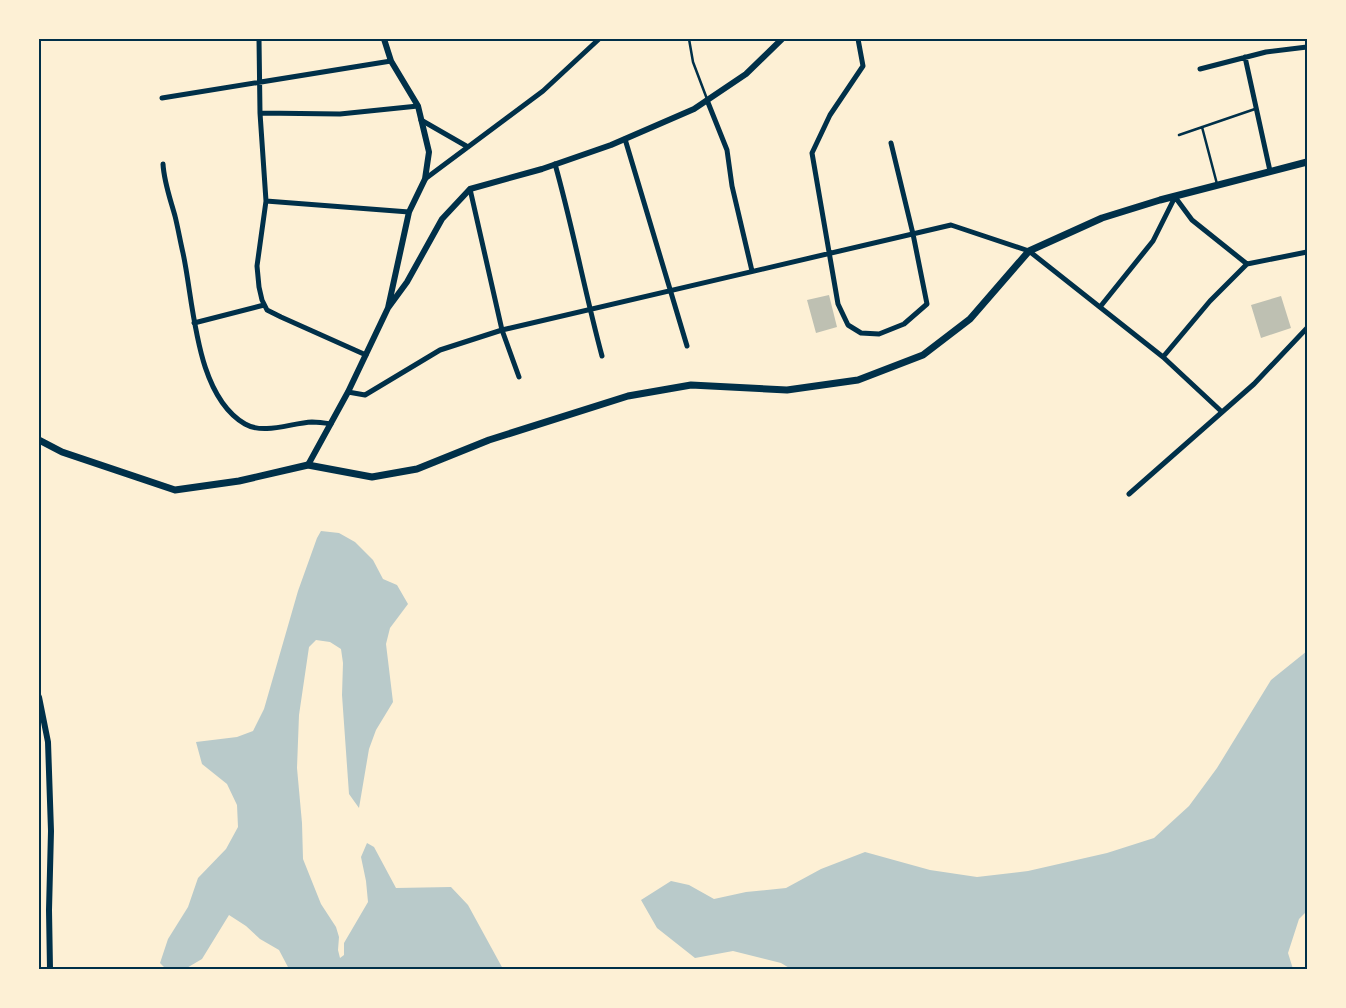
<svg xmlns="http://www.w3.org/2000/svg" width="1346" height="1008" font-family="'Roboto Serif',serif">
  <style>
    .green { fill: #b9caca }
    .building { fill: #bec0b2 }
    .lines { fill: none; stroke-linecap: round; stroke-linejoin: round }
    .service { stroke: #003049; stroke-width: 2.5 }
    .minor { stroke: #003049; stroke-width: 5 }
    .tertiary { stroke: #003049; stroke-width: 6 }
    .secondary { stroke: #003049; stroke-width: 7 }
    .neatline { fill: none; stroke: #003049; stroke-width: 2 }
  </style>
  <rect width="100%" height="100%" fill="#fdf0d5"/>
  <path class="green" d="M321,531L339,533L355,542L373,560L383,579L397,585L408,604L390,628L386,644L393,702L376,730L369,749L359,808L349,794L342,695L343,663L341,649L330,642L316,640L309,647L299,715L297,768L302,823L303,859L321,904L336,927L339,937L338,950L340,958L344,955V943L368,902L366,881L361,857L367,843L374,847L396,888L451,887L468,905L503,969H289L279,950L260,939L246,926L229,915L202,959L185,969H166L160,963L168,939L188,907L198,878L226,849L238,827L237,805L227,784L202,764L196,742L237,737L253,731L264,709L298,591L317,538Z
    M1307,651V911L1299,919L1288,953L1293,969H791L781,963L733,951L695,958L657,928L641,900L671,881L689,885L714,899L746,892L786,888L821,869L865,852L930,870L977,877L1028,871L1107,853L1154,838L1189,806L1217,768L1271,680Z"/>
  <path class="building" d="M829,295L837,327L816,333L807,300Z
    M1281,296L1291,328L1261,338L1251,305Z"/>
  <g class="lines">
    <path class="service" d="M689,39L693,62L707,99
      M1202,127L1217,184
      M1179,135L1255,109"/>
    <path class="minor" d="M259,39L260,113L266,201L257,266L259,287L262,300L267,310L281,317L366,355
      M858,39L863,66L830,115L812,153L838,304L848,325L861,333L879,334L904,324L927,304L913,234L891,143
      M1245,57L1270,171
      M1200,69L1266,52L1307,47
      M162,98L391,61
      M707,100L727,150L732,186L752,271
      M260,113L340,114L418,106
      M421,120L468,147
      M625,139L687,346
      M163,164C164,182 170,198 175,216C178,228 180,240 183,253C194,303 195,395 245,424C264,435 291,423 312,422C319,422 325,423 331,424
      M555,164C573,228 585,293 602,356
      M425,179L543,91L599,39
      M470,189L502,330L519,377
      M266,201L409,212
      M1100,307L1153,241L1175,197L1192,220L1247,264
      M194,323L264,305
      M1163,357L1210,301L1247,264L1307,252
      M348,392L365,395L440,350L502,330L951,225L1029,251L1163,357L1222,412
      M1129,494L1254,384L1307,328"/>
    <path class="tertiary" d="M388,308L407,282L442,219L470,189L542,169L611,145L694,109L746,74L782,39
      M308,465L348,392L388,308L409,212L425,179L429,152L418,106L391,61L384,39
      M39,697L48,742L51,831L49,910L50,969"/>
    <path class="secondary" d="M39,440L62,452L175,490L239,481L308,465L372,477L417,469L489,440L628,396L691,385L787,390L858,380L923,355L970,319L1029,251L1102,218L1160,200L1307,162"/>
  </g>
  <rect width="1346" height="1008" fill="none" stroke="#fdf0d5" stroke-width="80"/>
  <rect x="40" y="40" width="1266" height="928" class="neatline"/>
</svg>
